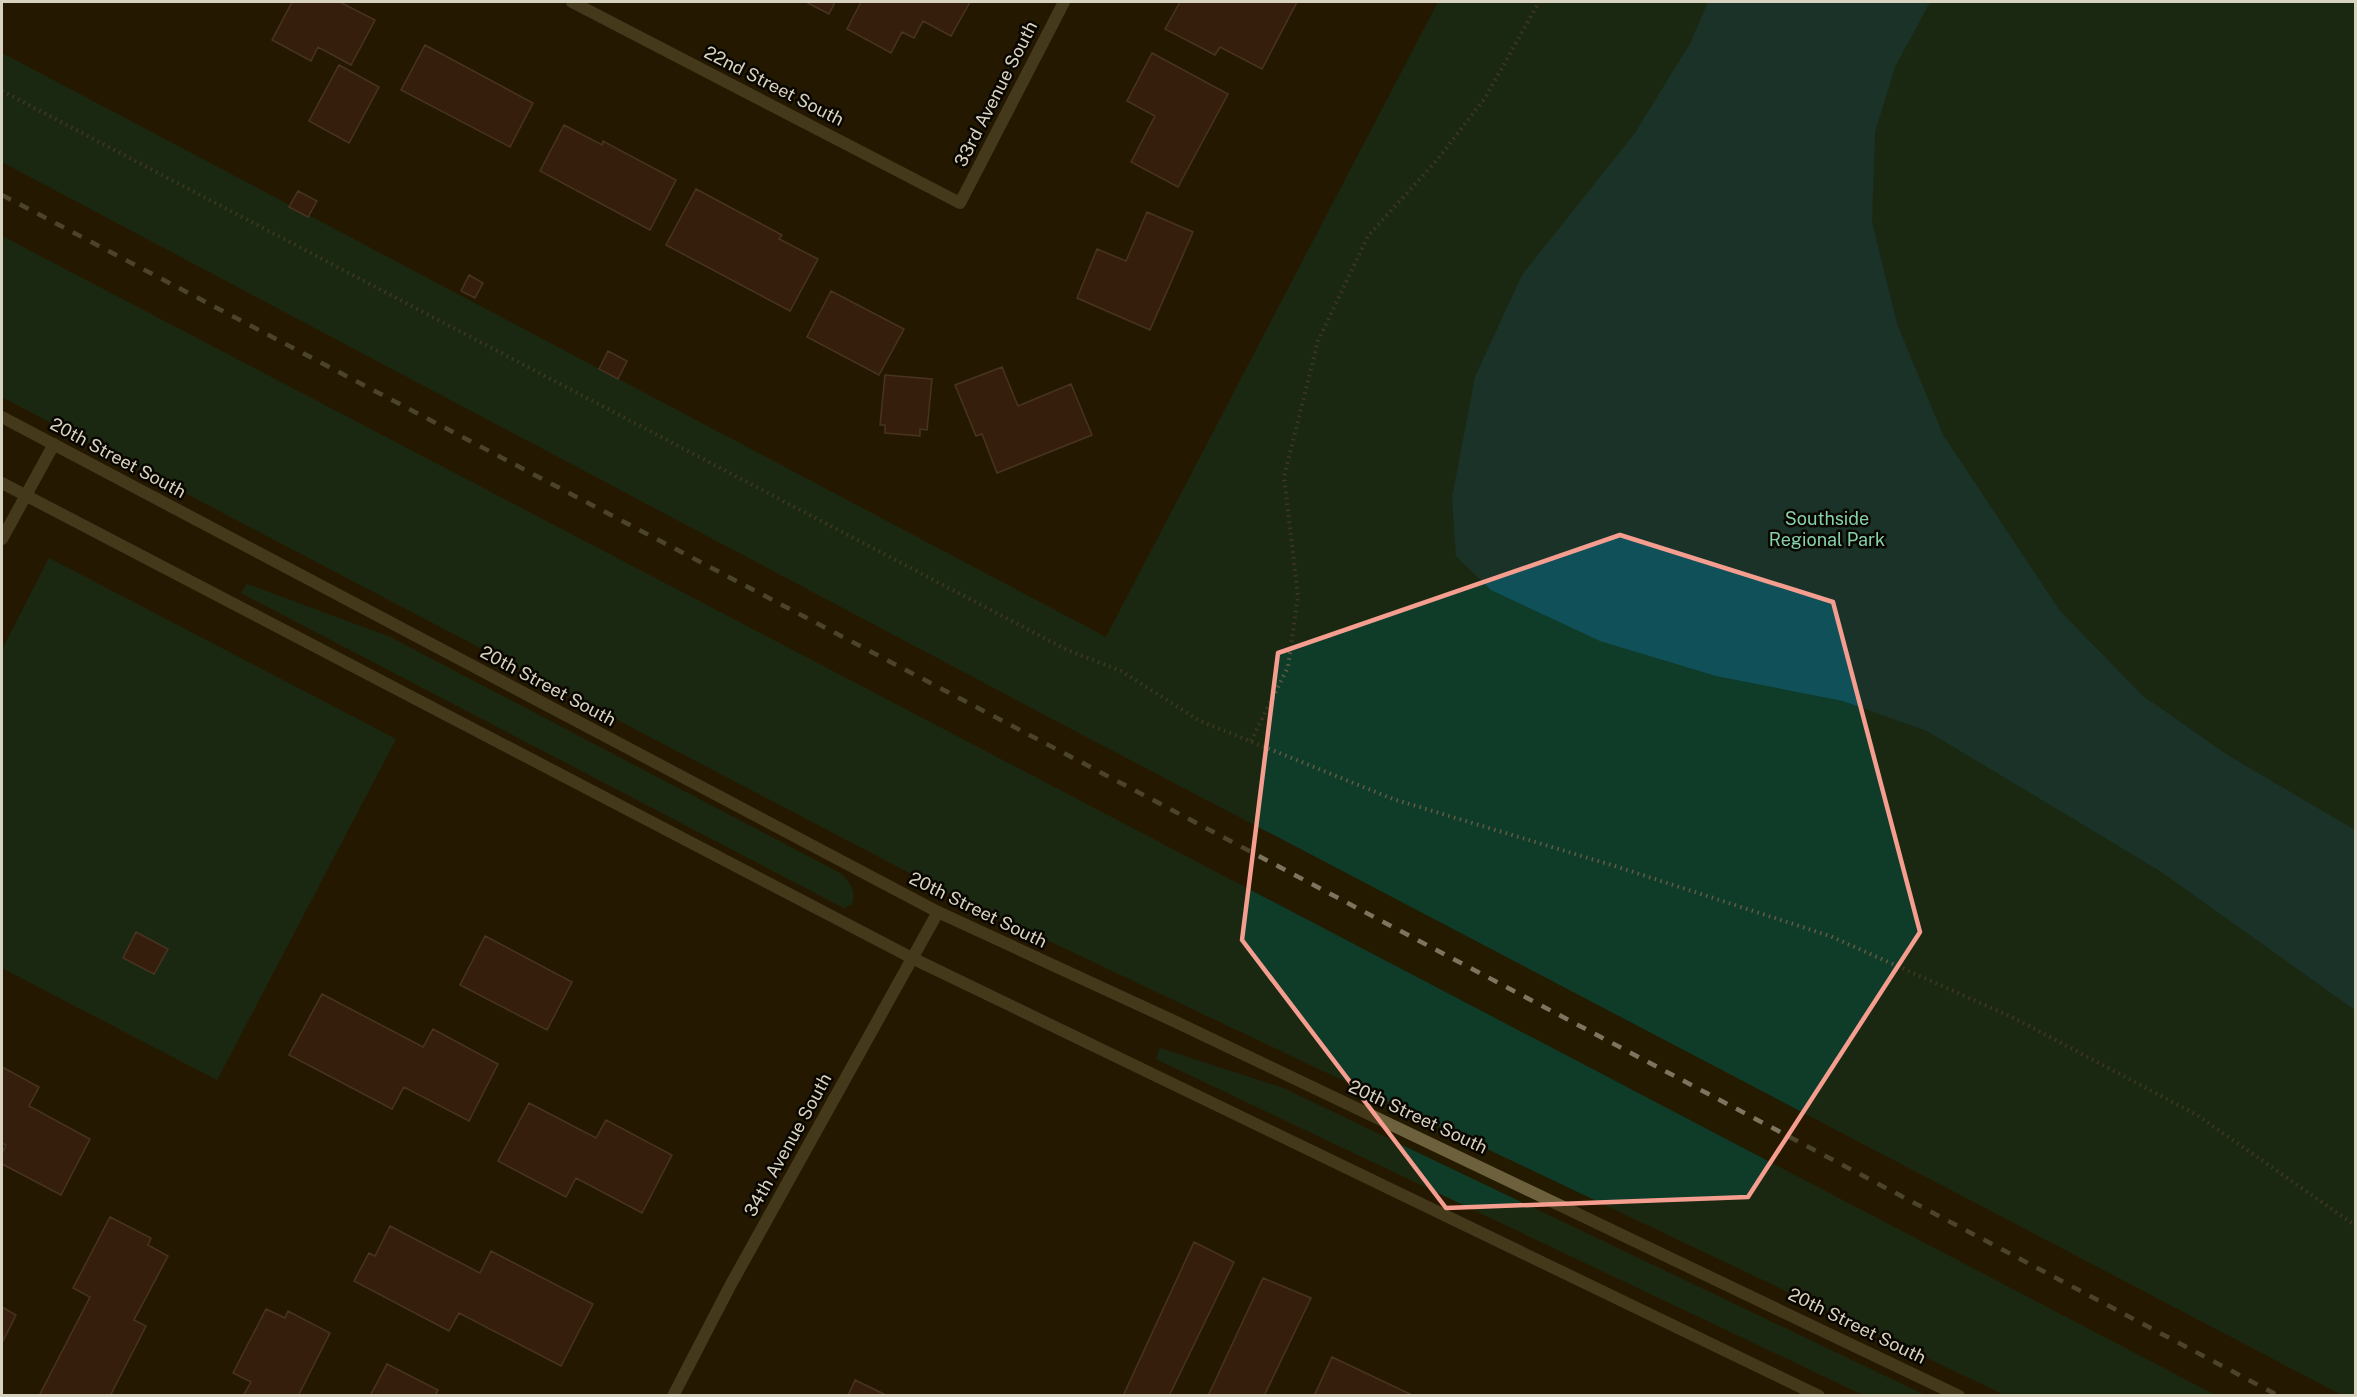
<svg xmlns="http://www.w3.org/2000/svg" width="2357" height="1397" font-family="'Public Sans',sans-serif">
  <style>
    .green { fill: #0f3b29 }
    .water { fill: #105059 }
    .building { fill: #4b241a; stroke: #73524a; stroke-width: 1.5 }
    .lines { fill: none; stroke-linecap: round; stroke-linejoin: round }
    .path { stroke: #645b44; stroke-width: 4; stroke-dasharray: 1.5 4.5; stroke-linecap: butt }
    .minor { stroke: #6c613c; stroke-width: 12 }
    .tertiary { stroke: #6c613c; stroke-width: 12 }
    .rail { stroke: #7d7560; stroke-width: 4.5; stroke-dasharray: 10 10; stroke-linecap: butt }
    .marked { fill: none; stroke: #f59d8f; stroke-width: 4.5; stroke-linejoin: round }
    .labels { text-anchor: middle; stroke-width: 5; stroke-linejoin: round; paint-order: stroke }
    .street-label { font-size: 18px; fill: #d8d2c1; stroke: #0a0600 }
    .park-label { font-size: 18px; fill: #85d1ac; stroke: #0a0600 }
  </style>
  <rect width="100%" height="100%" fill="#241a00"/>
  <path class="green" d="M1438,2H2355V1395H2342L1058,722L2,162V53L1106,637Z
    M2,236L2215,1395H2005L942,890L2,397Z
    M49,558L396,739L217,1080L2,968V650Z
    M247,584L390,637L842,874C851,884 856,891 852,904L844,908L241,593Z
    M1160,1048L1283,1088L1925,1395H1863L1156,1059Z"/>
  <path class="water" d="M1708,2H1930L1895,67L1875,132L1872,222L1897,324L1943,435L2060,611L2143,696L2229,756L2355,830V1010L2160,871L1927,731L1843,701L1716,676L1600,641L1491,590L1456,556L1452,498L1475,377L1522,275L1635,133L1691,42Z"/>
  <path class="building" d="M292,2H340L375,20L351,65L318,47L311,61L272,40Z
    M806,2H835L829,14Z
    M861,2H970L951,36L923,21L914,38L902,32L891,53L847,29Z
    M1180,2H1297L1262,69L1220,47L1215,55L1165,29Z
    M425,45L533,103L510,147L401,90Z
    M1152,53L1228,94L1178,187L1131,162L1155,116L1127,101Z
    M339,65L379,87L349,143L309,121Z
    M564,125L602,145L603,141L676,180L650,230L540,171Z
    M696,189L782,235L779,239L818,259L790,311L666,245Z
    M298,191L317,201L308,217L289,207Z
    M1147,212L1193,232L1150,330L1077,298L1097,249L1126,261Z
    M469,275L483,283L475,298L461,291Z
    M831,291L904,329L879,375L807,337Z
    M608,351L627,361L618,379L599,369Z
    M1002,367L1018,406L1071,384L1092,435L997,473L982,434L976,436L955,385Z
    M885,375L932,379L927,430L920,429V436L885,433V425H880Z
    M136,932L168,949L154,974L123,958Z
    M485,936L572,982L547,1030L460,985Z
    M322,994L423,1047L433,1029L498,1064L469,1121L404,1087L392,1109L289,1055Z
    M2,1067L39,1087L29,1106L90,1139L61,1195L2,1164V1153L6,1145L2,1143Z
    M529,1103L596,1138L606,1120L672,1155L642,1213L576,1178L566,1197L498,1161Z
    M110,1217L151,1238L148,1245L168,1256L134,1320L146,1326L110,1396H39L90,1297L73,1288Z
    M390,1226L480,1273L491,1251L593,1304L561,1366L459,1313L449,1331L354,1281L369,1253L375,1256Z
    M1194,1242L1234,1262L1169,1396H1123Z
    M1263,1278L1311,1298L1264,1396H1208Z
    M2,1307L16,1315L2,1343Z
    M266,1309L285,1318L288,1311L330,1333L298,1396H243L251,1382L233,1373Z
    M1332,1357L1414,1396H1314Z
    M387,1364L438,1390L435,1396H370Z
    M855,1380L888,1396H848Z"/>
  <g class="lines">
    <path class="path" d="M2,91L1067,650L1121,671L1200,721L1393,799L1618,867L1830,936L2014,1018L2197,1115L2356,1226
      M1251,741L1288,667L1298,596L1284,477L1318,341L1368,236L1437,160L1485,98L1539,2"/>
    <path class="minor" d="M572,2L960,203L1064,2
      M2,539L54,444
      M673,1396L730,1286L938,912"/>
    <path class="tertiary" d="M2,417L938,912L1176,1022L1959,1396
      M2,483L912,958L1819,1396"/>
    <path class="rail" d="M2,195L1136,791L2279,1396"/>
  </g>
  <path d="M0 0H2357V1397H0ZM1620,535L1833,602L1920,932L1748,1197L1446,1208L1242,940L1278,653Z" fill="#241a00" fill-opacity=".55" fill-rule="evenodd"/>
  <path class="marked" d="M1620,535L1833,602L1920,932L1748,1197L1446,1208L1242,940L1278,653Z"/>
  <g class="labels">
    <g class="street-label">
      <text transform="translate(774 86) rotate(27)" y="6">22nd Street South</text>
      <text transform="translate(996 94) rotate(-63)" y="6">33rd Avenue South</text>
      <text transform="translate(118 458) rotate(28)" y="6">20th Street South</text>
      <text transform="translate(548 686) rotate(28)" y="6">20th Street South</text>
      <text transform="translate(978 910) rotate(26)" y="6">20th Street South</text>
      <text transform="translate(1418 1117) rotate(25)" y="6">20th Street South</text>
      <text transform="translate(788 1145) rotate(-61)" y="6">34th Avenue South</text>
      <text transform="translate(1857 1326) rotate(26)" y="6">20th Street South</text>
    </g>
    <g class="park-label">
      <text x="1827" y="525">Southside<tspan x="1827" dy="21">Regional Park</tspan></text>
    </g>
  </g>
  <rect width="2357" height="1397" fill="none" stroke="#d8d2c1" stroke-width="6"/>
</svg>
